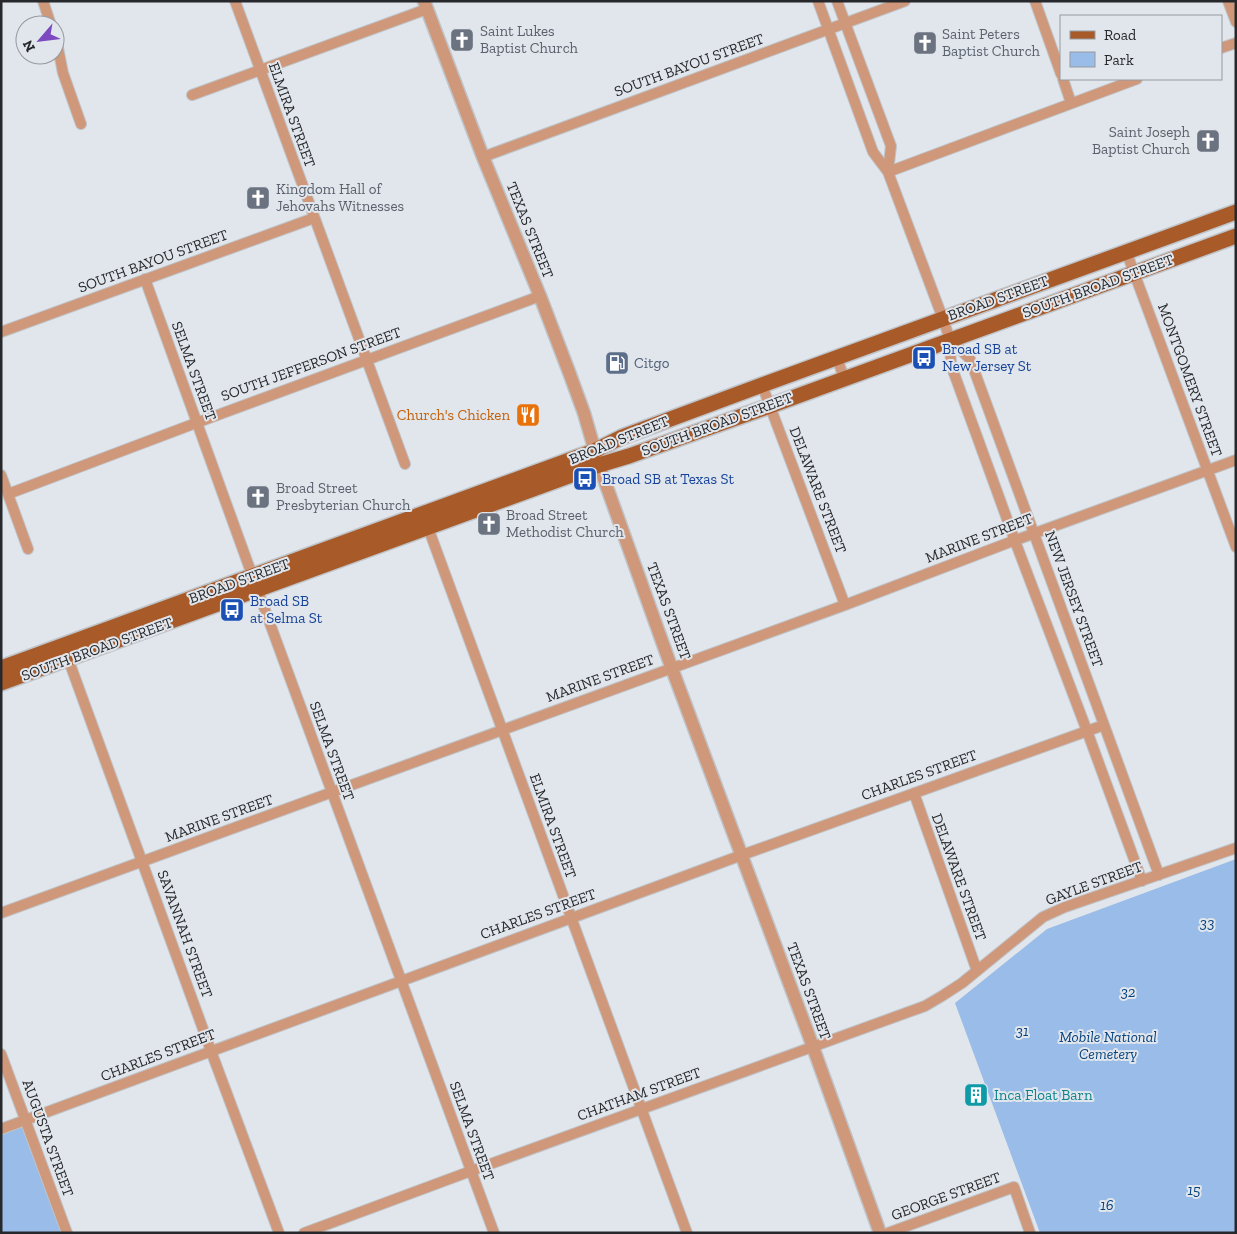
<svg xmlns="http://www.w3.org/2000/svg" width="1237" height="1234" font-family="'Zilla Slab',serif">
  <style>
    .green { fill: #99bce8 }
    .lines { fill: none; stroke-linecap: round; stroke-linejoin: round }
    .minor-casing { stroke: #bfc4c9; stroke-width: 12 }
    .tertiary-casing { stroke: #bfc4c9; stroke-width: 15 }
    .primary-casing { stroke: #bfc4c9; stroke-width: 18 }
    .minor { stroke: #d0987a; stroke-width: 10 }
    .tertiary { stroke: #d0987a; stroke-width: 12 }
    .primary { stroke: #a95a29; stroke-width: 15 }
    .labels { text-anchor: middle; stroke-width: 4; stroke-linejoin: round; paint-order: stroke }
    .worship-label { font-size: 15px; fill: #5b616d; stroke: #e1e6ec; text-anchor: start }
    .street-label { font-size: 15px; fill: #26282b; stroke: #e1e6ec }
    .transit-label { font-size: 15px; fill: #164399; stroke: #e1e6ec; text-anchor: start }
    .service-label { font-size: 15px; fill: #4e5e75; stroke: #e1e6ec; text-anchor: start }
    .food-label { font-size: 15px; fill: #c56008; stroke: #e1e6ec; text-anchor: end }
    .park-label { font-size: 15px; font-style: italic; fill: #06427f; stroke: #e1e6ec }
    .culture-label { font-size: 15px; fill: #0d838f; stroke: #e1e6ec; text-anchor: start }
  </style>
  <rect width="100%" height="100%" fill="#e1e6ec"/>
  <path class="green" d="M1236,859V1233H1040L955,1003L1047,929Z
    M26,1120L67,1233H1V1129Z"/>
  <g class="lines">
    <defs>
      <path id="minor" d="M43,1L51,25
        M235,1L405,464
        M818,1L873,152L888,172L943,319L950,340L951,365L1015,541L1087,731L1142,881
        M837,1L891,146L888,172
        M1035,1L1061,74
        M1228,1L1236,22
        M55,36L57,43L63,73L81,124
        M1221,48L1236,43
        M1063,79L1071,103
        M192,95L427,9
        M483,157L905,1
        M888,172L1137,79
        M1126,251L1236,547
        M145,279L247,561L494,1233
        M1,332L314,218
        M950,340L970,359L1159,875
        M837,358L844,378
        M762,385L845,605
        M1,475L28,549
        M8,494L196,423L540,296
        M426,522L687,1233
        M66,653L211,1051L279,1233
        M914,793L977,971
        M1,913L845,605L1005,544L1236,460
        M1,1054L67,1233
        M1,1129L742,855L1104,725
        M304,1233L471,1171L925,1006L942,996L962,983L1043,917L1065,907L1236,848
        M888,1233L1014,1187L1030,1233"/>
      <path id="tertiary" d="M424,1L483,157L540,296L569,372L584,413L599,465L668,658L809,1036L880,1233"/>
      <path id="primary" d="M1,668L594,451L622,437L762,385L1236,212
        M1,683L599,465L629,456L770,406L1236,236"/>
    </defs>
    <use href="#minor" class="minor-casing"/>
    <use href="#tertiary" class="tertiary-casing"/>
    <use href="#primary" class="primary-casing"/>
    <use href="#minor" class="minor"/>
    <use href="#tertiary" class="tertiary"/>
    <use href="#primary" class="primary"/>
  </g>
  <defs>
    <symbol id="church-square" viewBox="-11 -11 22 22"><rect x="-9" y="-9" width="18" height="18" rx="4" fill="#6b7280" stroke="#e1e6ec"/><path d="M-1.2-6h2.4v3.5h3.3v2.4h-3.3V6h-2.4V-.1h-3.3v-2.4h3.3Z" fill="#fff"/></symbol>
    <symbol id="bus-square" viewBox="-11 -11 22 22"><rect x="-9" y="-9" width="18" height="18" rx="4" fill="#1a4fb4" stroke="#e1e6ec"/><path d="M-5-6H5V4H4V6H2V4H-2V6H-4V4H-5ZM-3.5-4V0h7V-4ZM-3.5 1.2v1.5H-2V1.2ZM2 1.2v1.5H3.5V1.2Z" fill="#fff"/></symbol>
    <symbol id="fuel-square" viewBox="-11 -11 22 22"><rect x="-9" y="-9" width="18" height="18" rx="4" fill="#5c6f8a" stroke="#e1e6ec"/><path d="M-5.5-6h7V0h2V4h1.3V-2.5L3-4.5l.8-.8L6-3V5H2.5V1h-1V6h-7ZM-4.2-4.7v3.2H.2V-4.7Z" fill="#fff"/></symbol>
    <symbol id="restaurant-square" viewBox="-11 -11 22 22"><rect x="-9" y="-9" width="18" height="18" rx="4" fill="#e8710a" stroke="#e1e6ec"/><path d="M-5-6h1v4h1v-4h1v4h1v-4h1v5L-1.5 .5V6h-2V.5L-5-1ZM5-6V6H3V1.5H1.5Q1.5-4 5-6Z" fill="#fff"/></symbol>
    <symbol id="building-square" viewBox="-11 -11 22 22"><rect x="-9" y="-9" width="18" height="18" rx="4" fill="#0f9aa8" stroke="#e1e6ec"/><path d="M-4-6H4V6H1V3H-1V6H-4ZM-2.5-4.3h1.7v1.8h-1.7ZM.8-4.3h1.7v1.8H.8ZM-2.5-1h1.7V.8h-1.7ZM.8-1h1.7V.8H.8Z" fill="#fff"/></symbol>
  </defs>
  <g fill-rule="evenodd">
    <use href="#church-square" x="448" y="26" width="28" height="28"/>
    <use href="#church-square" x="911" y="29" width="28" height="28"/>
    <use href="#church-square" x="1194" y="127" width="28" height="28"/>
    <use href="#church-square" x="244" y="184" width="28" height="28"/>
    <use href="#bus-square" x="910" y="344" width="28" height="28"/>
    <use href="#fuel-square" x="603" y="349" width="28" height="28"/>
    <use href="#restaurant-square" x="514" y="401" width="28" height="28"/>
    <use href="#bus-square" x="571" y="465" width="28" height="28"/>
    <use href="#church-square" x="244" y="483" width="28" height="28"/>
    <use href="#church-square" x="475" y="510" width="28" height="28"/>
    <use href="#bus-square" x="218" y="596" width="28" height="28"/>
    <use href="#building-square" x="962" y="1081" width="28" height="28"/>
  </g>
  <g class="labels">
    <g class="worship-label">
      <text x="480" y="36">Saint Lukes<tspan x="480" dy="17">Baptist Church</tspan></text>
      <text x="942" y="39">Saint Peters<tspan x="942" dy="17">Baptist Church</tspan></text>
      <text x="1190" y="137" text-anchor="end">Saint Joseph<tspan x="1190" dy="17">Baptist Church</tspan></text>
      <text x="276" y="194">Kingdom Hall of<tspan x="276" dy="17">Jehovahs Witnesses</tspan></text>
      <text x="276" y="493">Broad Street<tspan x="276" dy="17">Presbyterian Church</tspan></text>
      <text x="506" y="520">Broad Street<tspan x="506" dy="17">Methodist Church</tspan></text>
    </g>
    <g class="street-label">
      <text transform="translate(689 65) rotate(-20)" y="5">SOUTH BAYOU STREET</text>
      <text transform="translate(292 115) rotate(70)" y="5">ELMIRA STREET</text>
      <text transform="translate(530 230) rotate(68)" y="5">TEXAS STREET</text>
      <text transform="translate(153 261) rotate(-20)" y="5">SOUTH BAYOU STREET</text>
      <text transform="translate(1098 286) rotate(-20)" y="5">SOUTH BROAD STREET</text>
      <text transform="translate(998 298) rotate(-20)" y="5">BROAD STREET</text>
      <text transform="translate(311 364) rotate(-20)" y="5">SOUTH JEFFERSON STREET</text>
      <text transform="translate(194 371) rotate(70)" y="5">SELMA STREET</text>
      <text transform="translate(1190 380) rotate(70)" y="5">MONTGOMERY STREET</text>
      <text transform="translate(717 424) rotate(-20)" y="5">SOUTH BROAD STREET</text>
      <text transform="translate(619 440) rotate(-22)" y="5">BROAD STREET</text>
      <text transform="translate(818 490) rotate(69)" y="5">DELAWARE STREET</text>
      <text transform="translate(979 538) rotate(-21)" y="5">MARINE STREET</text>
      <text transform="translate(239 581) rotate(-20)" y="5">BROAD STREET</text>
      <text transform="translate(1074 599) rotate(70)" y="5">NEW JERSEY STREET</text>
      <text transform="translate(669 611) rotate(70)" y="5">TEXAS STREET</text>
      <text transform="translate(97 649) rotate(-20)" y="5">SOUTH BROAD STREET</text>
      <text transform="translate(600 678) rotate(-20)" y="5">MARINE STREET</text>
      <text transform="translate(332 751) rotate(70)" y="5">SELMA STREET</text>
      <text transform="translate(919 775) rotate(-20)" y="5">CHARLES STREET</text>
      <text transform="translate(219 818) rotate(-20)" y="5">MARINE STREET</text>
      <text transform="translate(553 826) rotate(70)" y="5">ELMIRA STREET</text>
      <text transform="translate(959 877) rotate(70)" y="5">DELAWARE STREET</text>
      <text transform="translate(1094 883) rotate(-20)" y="5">GAYLE STREET</text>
      <text transform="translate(538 914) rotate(-20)" y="5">CHARLES STREET</text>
      <text transform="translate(185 934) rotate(70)" y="5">SAVANNAH STREET</text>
      <text transform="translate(809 991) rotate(70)" y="5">TEXAS STREET</text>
      <text transform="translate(158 1055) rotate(-21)" y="5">CHARLES STREET</text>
      <text transform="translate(639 1094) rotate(-20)" y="5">CHATHAM STREET</text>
      <text transform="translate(472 1131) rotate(70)" y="5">SELMA STREET</text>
      <text transform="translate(48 1138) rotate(70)" y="5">AUGUSTA STREET</text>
      <text transform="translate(946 1196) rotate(-20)" y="5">GEORGE STREET</text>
    </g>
    <g class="transit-label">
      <text x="942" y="354">Broad SB at<tspan x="942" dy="17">New Jersey St</tspan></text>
      <text x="602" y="484">Broad SB at Texas St</text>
      <text x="250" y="606">Broad SB<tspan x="250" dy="17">at Selma St</tspan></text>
    </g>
    <g class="service-label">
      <text x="634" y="368">Citgo</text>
    </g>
    <g class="food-label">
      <text x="510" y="420">Church's Chicken</text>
    </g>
    <g class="park-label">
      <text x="1207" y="928">33</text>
      <text x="1128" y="997">32</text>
      <text x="1022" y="1036">31</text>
      <text x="1108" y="1042">Mobile National<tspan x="1108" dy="17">Cemetery</tspan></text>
      <text x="1194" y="1195">15</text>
      <text x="1107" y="1210">16</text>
    </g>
    <g class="culture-label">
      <text x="994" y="1100">Inca Float Barn</text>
    </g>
  </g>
  <rect width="1237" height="1234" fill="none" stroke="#26282b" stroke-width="5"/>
  <rect x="1060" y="15" width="162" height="65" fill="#e1e6ec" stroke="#969a9f"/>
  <rect x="1070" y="31" width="25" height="8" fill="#a95a29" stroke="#969a9f"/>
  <text x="1104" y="40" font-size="15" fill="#26282b">Road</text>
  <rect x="1070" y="52" width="25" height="15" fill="#99bce8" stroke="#969a9f"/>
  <text x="1104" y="65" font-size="15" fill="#26282b">Park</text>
  <g transform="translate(40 40) rotate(242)"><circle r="24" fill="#e1e6ec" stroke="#969a9f"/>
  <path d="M0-4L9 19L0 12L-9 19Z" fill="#7c49c0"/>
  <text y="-8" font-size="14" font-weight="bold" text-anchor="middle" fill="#26282b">N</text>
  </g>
</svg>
